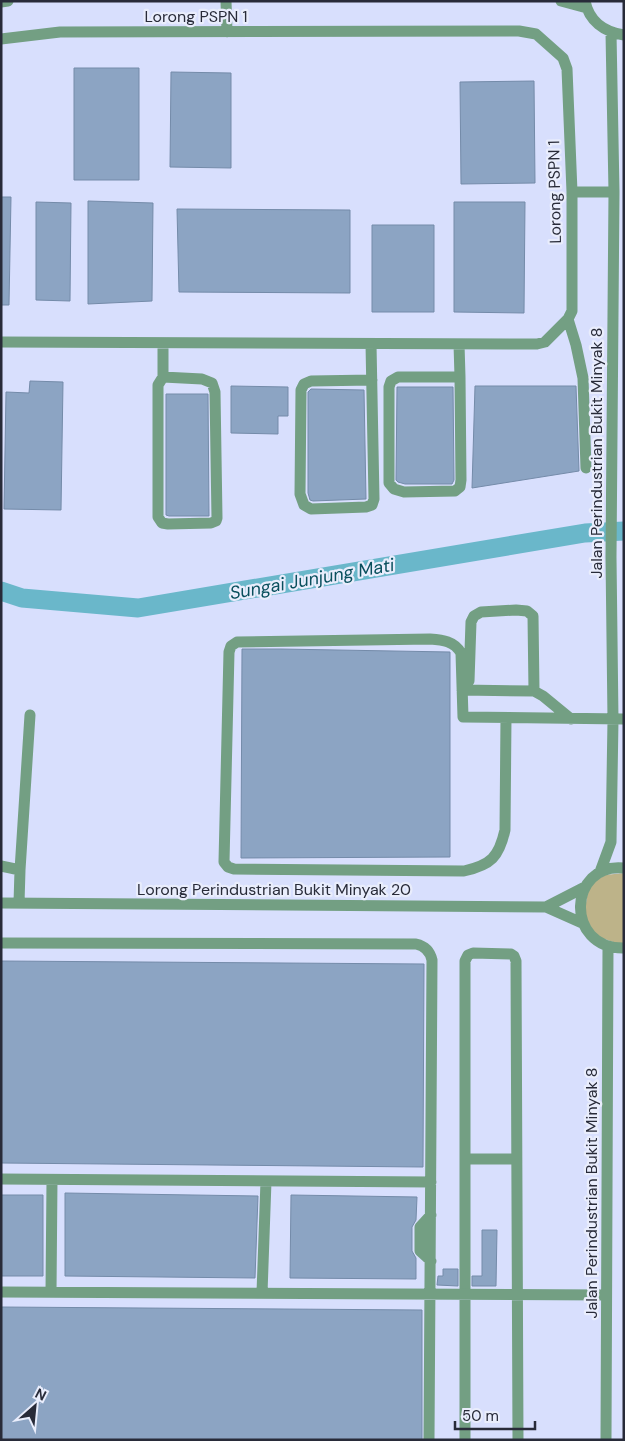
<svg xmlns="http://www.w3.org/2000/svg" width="625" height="1441" font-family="'DM Sans',sans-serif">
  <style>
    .green { fill: #bdb389 }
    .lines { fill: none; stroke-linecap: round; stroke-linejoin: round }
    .river { stroke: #6ab7ca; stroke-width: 19 }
    .building { fill: #8ca4c3; stroke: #748ba9 }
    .minor { stroke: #739f83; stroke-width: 11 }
    .labels { text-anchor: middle; stroke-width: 4.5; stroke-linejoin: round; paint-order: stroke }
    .street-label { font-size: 16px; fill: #282b39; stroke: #e9edfc }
    .water-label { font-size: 18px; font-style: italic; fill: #094f5d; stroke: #e9edfc }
  </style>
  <rect width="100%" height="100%" fill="#d8dffd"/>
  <path class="green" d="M624,873V943L619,944L596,936L584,915L588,891L595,881L605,875Z"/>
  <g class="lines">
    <path class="river" d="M1,591L22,598L138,608L585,533L624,531"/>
  </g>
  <path class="building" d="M74,68H139V180H74Z
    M171,72L231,73V168L170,167Z
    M534,81L535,183L461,184L460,82Z
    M1,197H11L9,305H1Z
    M88,201L153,203L152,301L88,304Z
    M36,202L71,203L70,301L36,300Z
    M454,202H525L524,313L454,312Z
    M177,209L350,210V293L179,292Z
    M372,225H434V312H372Z
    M30,381L63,382L61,510L4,509L6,392L29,393Z
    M231,386L288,387V416H278V434L231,433Z
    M475,386H576L579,471L472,488Z
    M397,387H453L454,480L452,484H405L398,482L396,480Z
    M311,389L364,390L366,499L313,501L310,500L308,493V392Z
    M166,394H208L209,516H169L166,515Z
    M242,649H281L450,652V857L241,858Z
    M1,961L424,964L423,1167L1,1163Z
    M65,1193L258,1196L255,1278L65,1276Z
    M1,1195H43V1276H1Z
    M291,1195L417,1197L416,1220L412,1227V1251L416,1258V1279L290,1278Z
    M482,1230H497L496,1286H472V1276H482Z
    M443,1269H458V1286L437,1285L438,1276H443Z
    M1,1307L422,1310V1440H1Z"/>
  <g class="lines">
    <path class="minor" d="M226,1L227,32
      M561,1L587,8
      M585,1C589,21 604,32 624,35
      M1,2L8,1
      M1,39L60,32L519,31L536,34L563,58L567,69L572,192V311L568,319L545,342L537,344L1,342
      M572,192H614
      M568,319L576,345L583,378L586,468
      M163,343V377L158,385V517L162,523L168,524L211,523L216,521L217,518L215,392L212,383L202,379L163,377
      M371,344L374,499L372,505L366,507L311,509L304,505L300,494L301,390L304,384L311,381L372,380
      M459,344L460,377L461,480L460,487L455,491L404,492L394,489L389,483V387L391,381L398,377H460
      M469,681L471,622L474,616L481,612L516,610L527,611L533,616L534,691
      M462,690L534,691L543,696L571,719
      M506,718L505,830C499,857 491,865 464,871L234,869L228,867L224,862L229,652L231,646L237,642L430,639C443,640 454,641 461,653L463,717L624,719
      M1,866L20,870L19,903
      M624,868C568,862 564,949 624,948
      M20,870L30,715
      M600,872L611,842L613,720L611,557L614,192L611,33
      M1,903L546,907L582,923
      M546,907L585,887
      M1,943L416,944C425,946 430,951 432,960L429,1440
      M465,1159H516
      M1,1179L431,1182
      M431,1261L420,1251V1227L431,1215
      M1,1292L606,1295
      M51,1292L52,1180
      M262,1293L266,1181
      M465,1440V961L468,955L473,953L511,954L514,956L516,961L518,1440
      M606,1440L608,946"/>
  </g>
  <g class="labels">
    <g class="street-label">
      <text x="196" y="22">Lorong PSPN 1</text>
      <text transform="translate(554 192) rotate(-91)" y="6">Lorong PSPN 1</text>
      <text transform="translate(596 453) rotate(-90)" y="6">Jalan Perindustrian Bukit Minyak 8</text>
      <text x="274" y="895">Lorong Perindustrian Bukit Minyak 20</text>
      <text transform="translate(591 1193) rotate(-90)" y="6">Jalan Perindustrian Bukit Minyak 8</text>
    </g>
    <g class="water-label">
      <text transform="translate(312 579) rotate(-10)" y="6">Sungai Junjung Mati</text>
    </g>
  </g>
  <rect width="625" height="1441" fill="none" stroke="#282b39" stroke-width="5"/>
  <g transform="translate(35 1406) rotate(27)" stroke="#e9edfc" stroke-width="4" paint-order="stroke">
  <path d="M0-4L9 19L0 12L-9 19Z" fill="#282b39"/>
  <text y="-8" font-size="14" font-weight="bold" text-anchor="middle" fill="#282b39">N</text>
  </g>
  <path d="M455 1421v8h80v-8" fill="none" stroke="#282b39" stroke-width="2.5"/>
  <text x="462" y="1421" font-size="15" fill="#282b39" stroke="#e9edfc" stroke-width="4" paint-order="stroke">50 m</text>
</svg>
